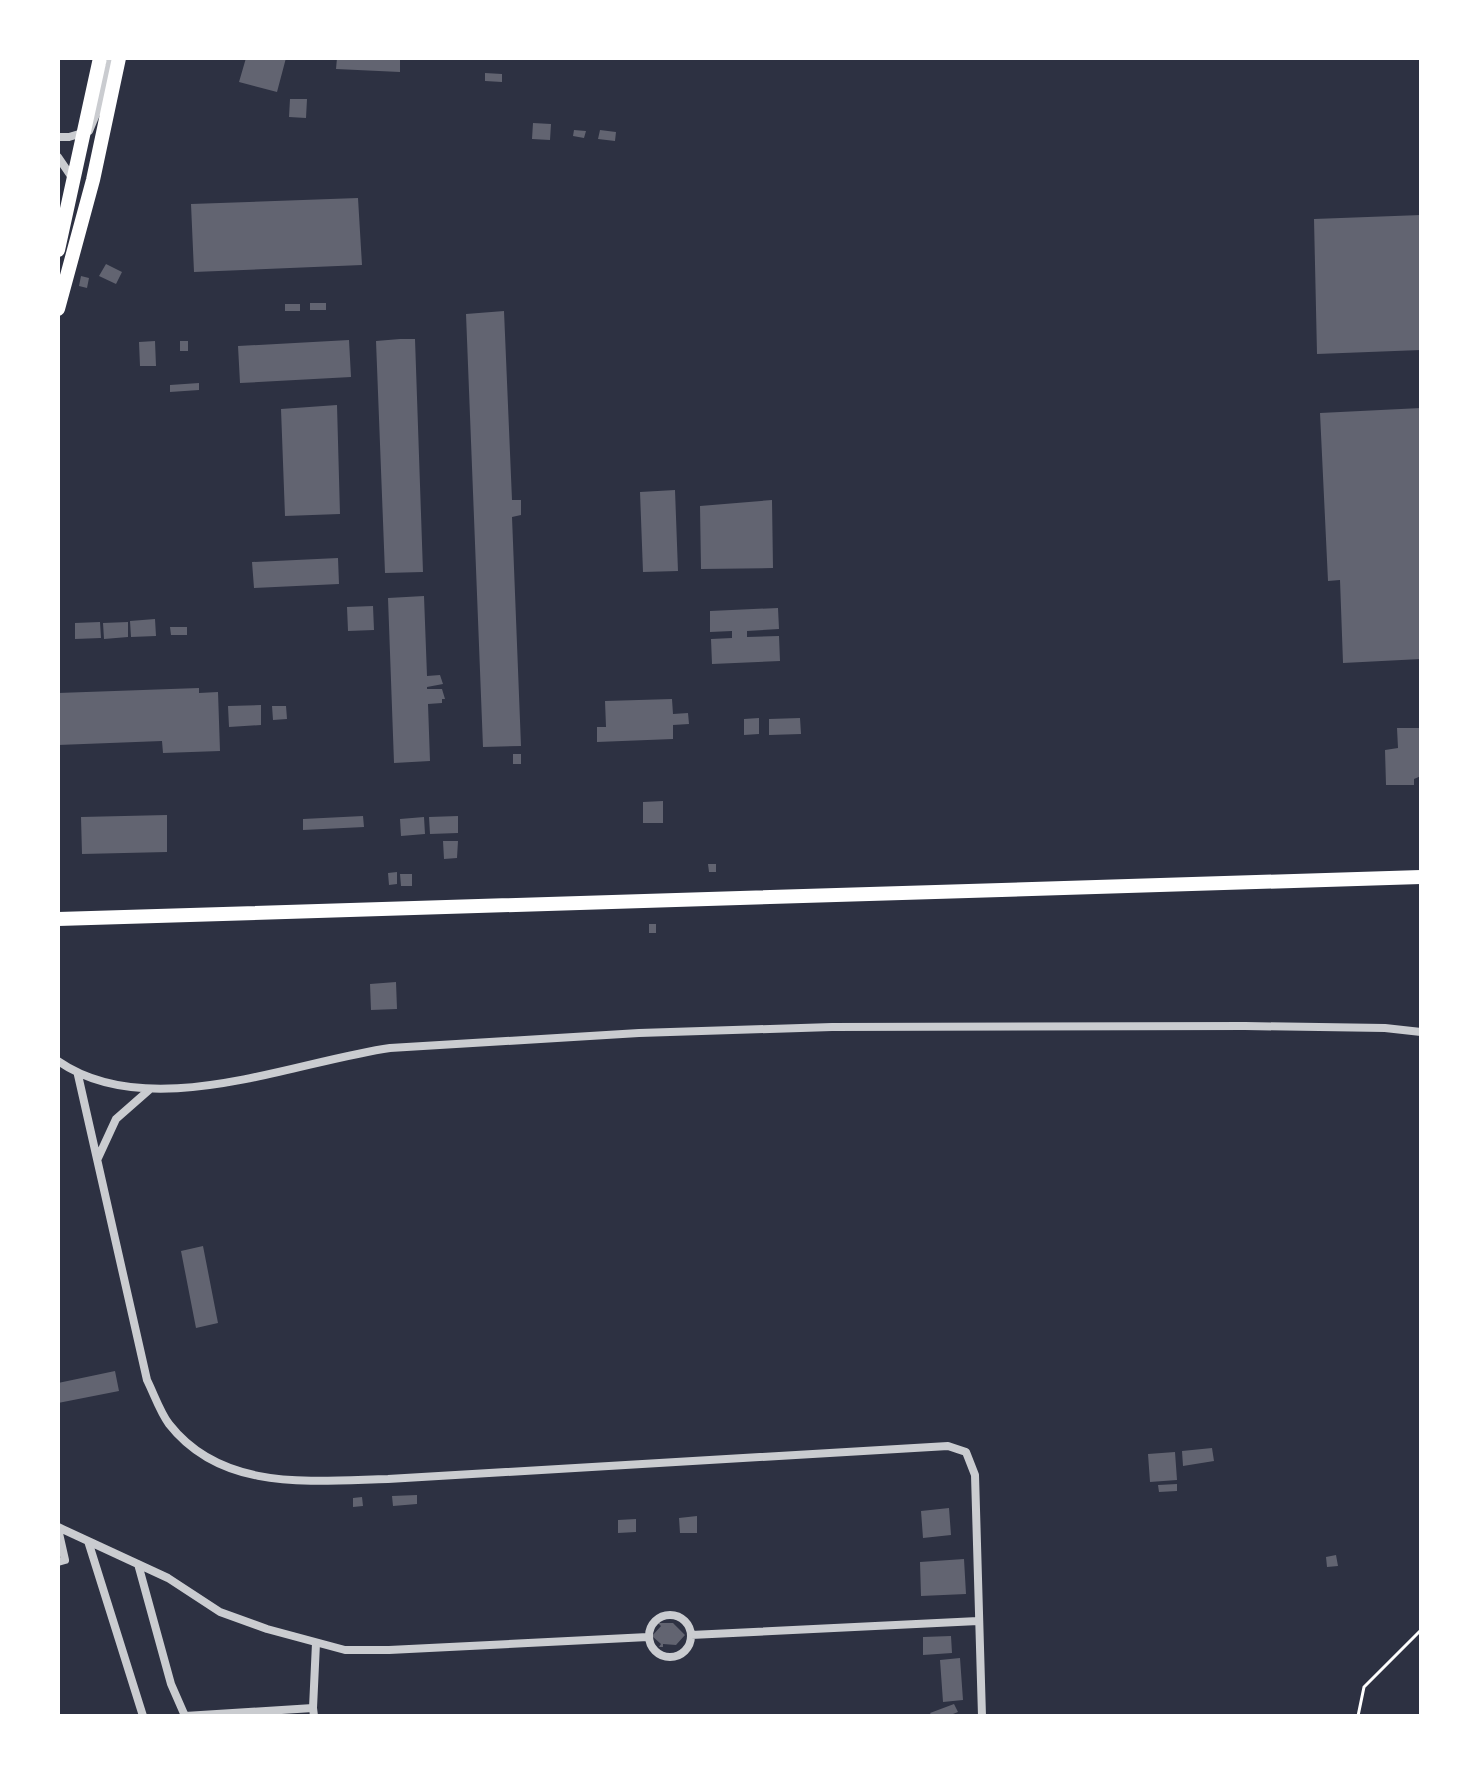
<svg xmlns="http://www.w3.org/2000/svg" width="1479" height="1774" font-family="Signika,sans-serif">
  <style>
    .building { fill: #626471 }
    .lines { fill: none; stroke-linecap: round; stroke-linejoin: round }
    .path { stroke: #fff; stroke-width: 3 }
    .minor { stroke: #caccd0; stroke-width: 8 }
    .secondary { stroke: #fff; stroke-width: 14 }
    .primary { stroke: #fff; stroke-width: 14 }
  </style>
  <rect width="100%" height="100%" fill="#2d3142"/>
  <path class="building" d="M246,58H286L277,92L239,82Z
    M337,58H400V72L336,69Z
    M485,73L502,74V82L485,81Z
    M290,99H307L306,118L289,117Z
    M533,123L551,124L550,140L532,139Z
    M574,130L586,131L584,138L573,136Z
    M600,130L616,132L615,141L598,139Z
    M358,198L362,265L194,272L191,204Z
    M1421,215V350L1317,354L1314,219Z
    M106,264L122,272L116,284L99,276Z
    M81,276L89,278L87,288L79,286Z
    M310,303H326V310H310Z
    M285,304H300V311H285Z
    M504,311L512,500H521V515L512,517L521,746L483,747L466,314Z
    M400,339H415L423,572L385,573L376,341Z
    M349,340L351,377L240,383L238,346Z
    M155,341L156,366H140L139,342Z
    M180,341H188V351H180Z
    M199,383V390L170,392V385Z
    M337,405L340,514L285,516L281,409Z
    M1421,408V659L1343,663L1340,580L1328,581L1320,413Z
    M675,490L678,571L643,572L640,492Z
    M772,500L773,568L701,569L700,506Z
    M338,558L339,584L254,588L252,562Z
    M424,596L427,676L440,675L443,684L427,687V689H442L445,699H442V703L428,704L430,761L394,763L388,598Z
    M373,606L374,630L348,631L347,607Z
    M778,608L779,629L747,631V637L779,636L780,661L712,664L711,639L732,638V631L710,632V611Z
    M155,619L156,636L131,637L130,621Z
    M100,622L101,638L75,639V623Z
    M128,622V637L104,639L103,623Z
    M170,627H187V635H171Z
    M199,688V693L218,692L220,751L163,753L162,741L58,745V693Z
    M672,699L673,714L688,713L689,724L673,725V739L597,742V727H606L605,701Z
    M261,705V725L229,727L228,706Z
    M272,706H286L287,719L273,720Z
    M759,718V734L744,735V719Z
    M800,718L801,734L769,735V719Z
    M1397,728H1421V776L1414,779V785H1386L1385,750L1398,748Z
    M513,754H521V764H513Z
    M663,801V823H643V802Z
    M167,815V852L82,854L81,817Z
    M363,816L364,827L303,830V819Z
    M458,816V833L430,834L429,817Z
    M424,817L425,834L401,836L400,819Z
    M443,841H458L457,858L444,859Z
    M708,864H716V872H709Z
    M397,872V884L389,885L388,873Z
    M400,874H412V886H401Z
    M649,924H656V933H649Z
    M396,982L397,1009L371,1010L370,984Z
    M203,1246L218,1323L196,1328L181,1251Z
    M115,1371L119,1391L58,1403V1383Z
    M1212,1448L1214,1461L1183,1466L1182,1451Z
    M1175,1452L1177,1480L1150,1482L1148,1454Z
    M1177,1484V1491L1159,1492L1158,1485Z
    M417,1495V1504L393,1506L392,1496Z
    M362,1497L363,1506L353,1507V1498Z
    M949,1508L951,1535L923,1538L921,1511Z
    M697,1516V1533H680L679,1518Z
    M636,1519V1532L618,1533V1520Z
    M1336,1555L1338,1566L1327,1567L1326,1557Z
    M964,1559L966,1594L921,1596L920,1562Z
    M658,1623H673L685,1635L676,1645L663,1644V1647H659L661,1644L652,1636L661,1626Z
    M951,1636L952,1653L923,1655V1637Z
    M960,1658L963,1700L943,1702L940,1660Z
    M954,1704L958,1712L948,1716H932L930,1713Z"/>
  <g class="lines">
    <path class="path" d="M1358,1716L1364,1687L1421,1630"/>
    <path class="minor" d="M58,137H69L89,131L97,112L111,58
      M58,157L73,179
      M58,1061C149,1124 292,1062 390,1048L639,1033L832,1027L1245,1026L1385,1028L1421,1032
      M78,1075L147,1380C154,1394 160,1412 169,1424C222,1492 311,1481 388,1479L948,1446L966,1452L975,1475L982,1716
      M98,1158L116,1119L149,1090
      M58,1527L168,1578L220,1612L267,1629L345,1650H389L648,1637
      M58,1529L65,1560L58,1562
      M88,1541L143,1716
      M138,1564L171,1684L185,1716
      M649 1636a21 21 0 1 1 42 0a21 21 0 1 1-42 0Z
      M691,1635L978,1621
      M313,1708L316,1643
      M185,1716L313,1708L314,1716"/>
    <path class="secondary" d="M58,250L100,58
      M58,309L93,180L119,58"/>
    <path class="primary" d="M58,919L1421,877"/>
  </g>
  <rect width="1479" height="1774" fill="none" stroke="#ffffff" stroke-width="120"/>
</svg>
